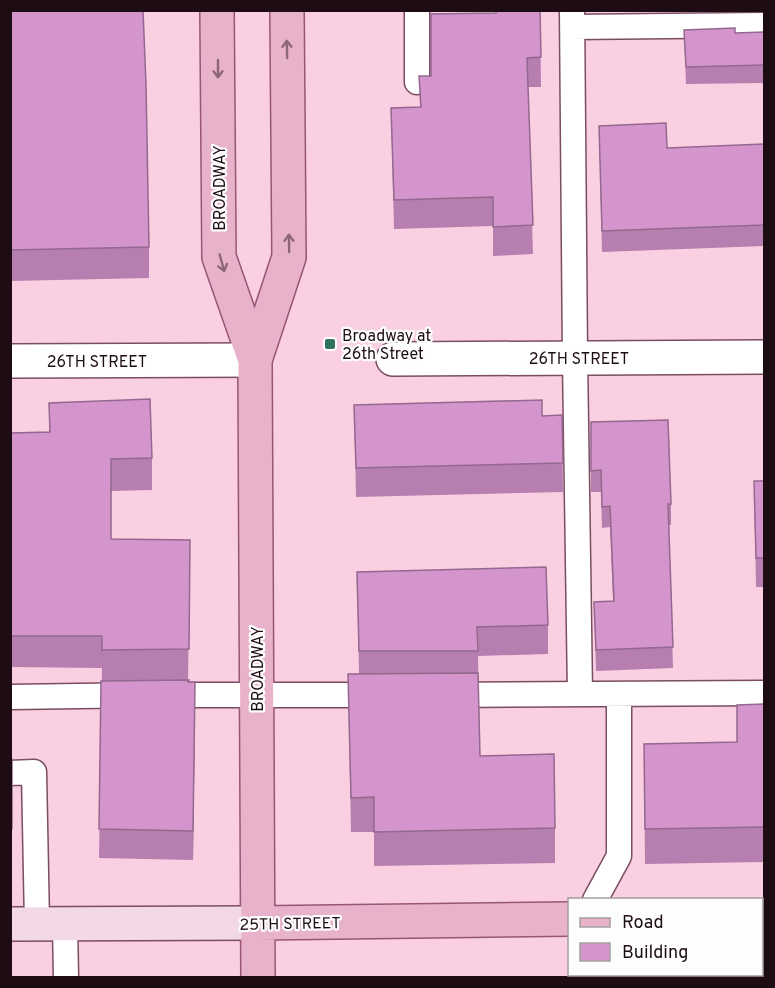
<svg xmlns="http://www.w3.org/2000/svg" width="775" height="988" font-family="Overpass,sans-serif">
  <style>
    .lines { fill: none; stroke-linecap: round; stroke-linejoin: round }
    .service-casing { stroke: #7a4d62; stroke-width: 27 }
    .minor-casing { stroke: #7a4d62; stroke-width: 36 }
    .secondary-casing { stroke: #7a4d62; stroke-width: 36 }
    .primary-casing { stroke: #975675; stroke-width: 36 }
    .service { stroke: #fff; stroke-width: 24 }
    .minor { stroke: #fff; stroke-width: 33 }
    .secondary { stroke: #f3d8e5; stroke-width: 33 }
    .primary { stroke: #e8b2cb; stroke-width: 33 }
    .wall { fill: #b67faf }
    .shaded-wall { fill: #94688f }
    .building { fill: #d494cc; stroke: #94688f; stroke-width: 1.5 }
    .oneway { stroke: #8d6779 }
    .poi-dot { fill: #32715e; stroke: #fdfdfd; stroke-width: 2 }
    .labels { text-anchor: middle; stroke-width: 4.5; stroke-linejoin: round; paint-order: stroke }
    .street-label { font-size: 16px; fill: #1e0c15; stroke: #fdfdfd }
    .poi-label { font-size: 16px; fill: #1e0c15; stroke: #fdfdfd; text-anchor: start }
  </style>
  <rect width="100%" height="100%" fill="#facfe1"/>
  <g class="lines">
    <defs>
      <path id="service" d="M417,10V82
        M572,10L575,358L580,694
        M573,27L764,25
        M446,695L764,693
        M10,697L149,695H381
        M10,773L34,772L37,924
        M595,900L619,856V694
        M65,924L66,978"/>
      <path id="minor" d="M393,359L764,357
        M10,361L255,360"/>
      <path id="secondary" d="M10,924L258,923"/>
      <path id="primary" d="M217,10L219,257L255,360
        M762,917H764
        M258,923L570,919
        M258,978L255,360L289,257L287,10"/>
    </defs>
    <use href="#service" class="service-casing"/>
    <use href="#minor" class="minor-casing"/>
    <use href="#secondary" class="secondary-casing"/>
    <use href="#primary" class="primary-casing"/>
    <use href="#service" class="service"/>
    <use href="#minor" class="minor"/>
    <use href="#secondary" class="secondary"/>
    <use href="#primary" class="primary"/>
  </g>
  <path class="wall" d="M10,10L149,247V278L10,281Z
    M540,10L541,87H528L533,254L493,256V226L394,229L391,108H420L419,76H431L496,13Z
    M684,30L735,33L765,32V83L686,84Z
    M599,126L667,148L765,144V246L602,252Z
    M49,403L152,458V490L111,491V539L190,540L188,682L195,711L193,860L99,858L102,668L10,667V433L49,432Z
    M354,405L542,416L562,415L563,492L356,497Z
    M591,422L671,504V525H669L673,668L596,671L594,602L613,601L610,527L602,528L601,492H591Z
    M754,481H765V587H756Z
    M357,572L548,625V654L478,656L480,756L555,828V863L374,866V832H351L348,674H359Z
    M765,704V862L645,864L644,744L737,742V705Z
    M10,759H12V859H10Z"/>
  <path class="shaded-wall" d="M195,682V711L193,860V831Z"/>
  <path class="building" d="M10,10H143L146,84L149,247L10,250Z
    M496,10H540L541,57L527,58L533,225L493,227V197L394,200L391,108L421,107L419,76H431V14L496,13Z
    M735,28V33L765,32V65L686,67L684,30Z
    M666,123L667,148L765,144V225L602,231L599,126Z
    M150,399L152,458L111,459V539L190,540L189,649L102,650V636H10V433L50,432L49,403Z
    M542,400V416L562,415L563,463L356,468L354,405Z
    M668,420L671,504H668L673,647L596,650L594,602L614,601L610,506L602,507L601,470L591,471V422Z
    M754,481H765V558H756Z
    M546,567L548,625L477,627L478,651H359L357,572Z
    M478,673L480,756L554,754L555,828L374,832V797L351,798L348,674Z
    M189,680L188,682H195L193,831L99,829L101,681Z
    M765,704V827L645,829L644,744L737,742V705Z
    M10,759H12V829H10Z"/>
  <defs><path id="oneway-shaft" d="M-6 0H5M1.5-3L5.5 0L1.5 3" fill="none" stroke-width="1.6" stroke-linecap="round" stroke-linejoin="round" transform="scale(1.5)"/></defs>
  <g class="oneway">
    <use href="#oneway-shaft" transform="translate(287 49) rotate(-91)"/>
    <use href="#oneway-shaft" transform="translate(218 69) rotate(90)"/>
    <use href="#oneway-shaft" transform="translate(289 243) rotate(-91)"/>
    <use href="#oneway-shaft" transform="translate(222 263) rotate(74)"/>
  </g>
  <rect class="poi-dot" x="324" y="338" width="12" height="12" rx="3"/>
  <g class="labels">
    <g class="street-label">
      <text transform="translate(219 188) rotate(-90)" y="6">BROADWAY</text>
      <text x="579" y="364">26TH STREET</text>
      <text x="97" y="367">26TH STREET</text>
      <text transform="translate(257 669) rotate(-90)" y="6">BROADWAY</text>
      <text transform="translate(290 923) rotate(-1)" y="6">25TH STREET</text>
    </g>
    <g class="poi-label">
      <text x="342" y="341">Broadway at<tspan x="342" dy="18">26th Street</tspan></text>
    </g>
  </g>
  <rect width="775" height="988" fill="none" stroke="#1e0c15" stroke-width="24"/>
  <rect x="568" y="898" width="195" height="78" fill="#fdfdfd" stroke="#a49da0" stroke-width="1.5"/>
  <rect x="580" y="918" width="30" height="9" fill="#e8b2cb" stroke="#a49da0" stroke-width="1.5"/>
  <text x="622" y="928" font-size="18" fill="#1e0c15">Road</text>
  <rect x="580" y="943" width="30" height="18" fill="#d494cc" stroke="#a49da0" stroke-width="1.5"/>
  <text x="622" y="958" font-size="18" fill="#1e0c15">Building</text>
</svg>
